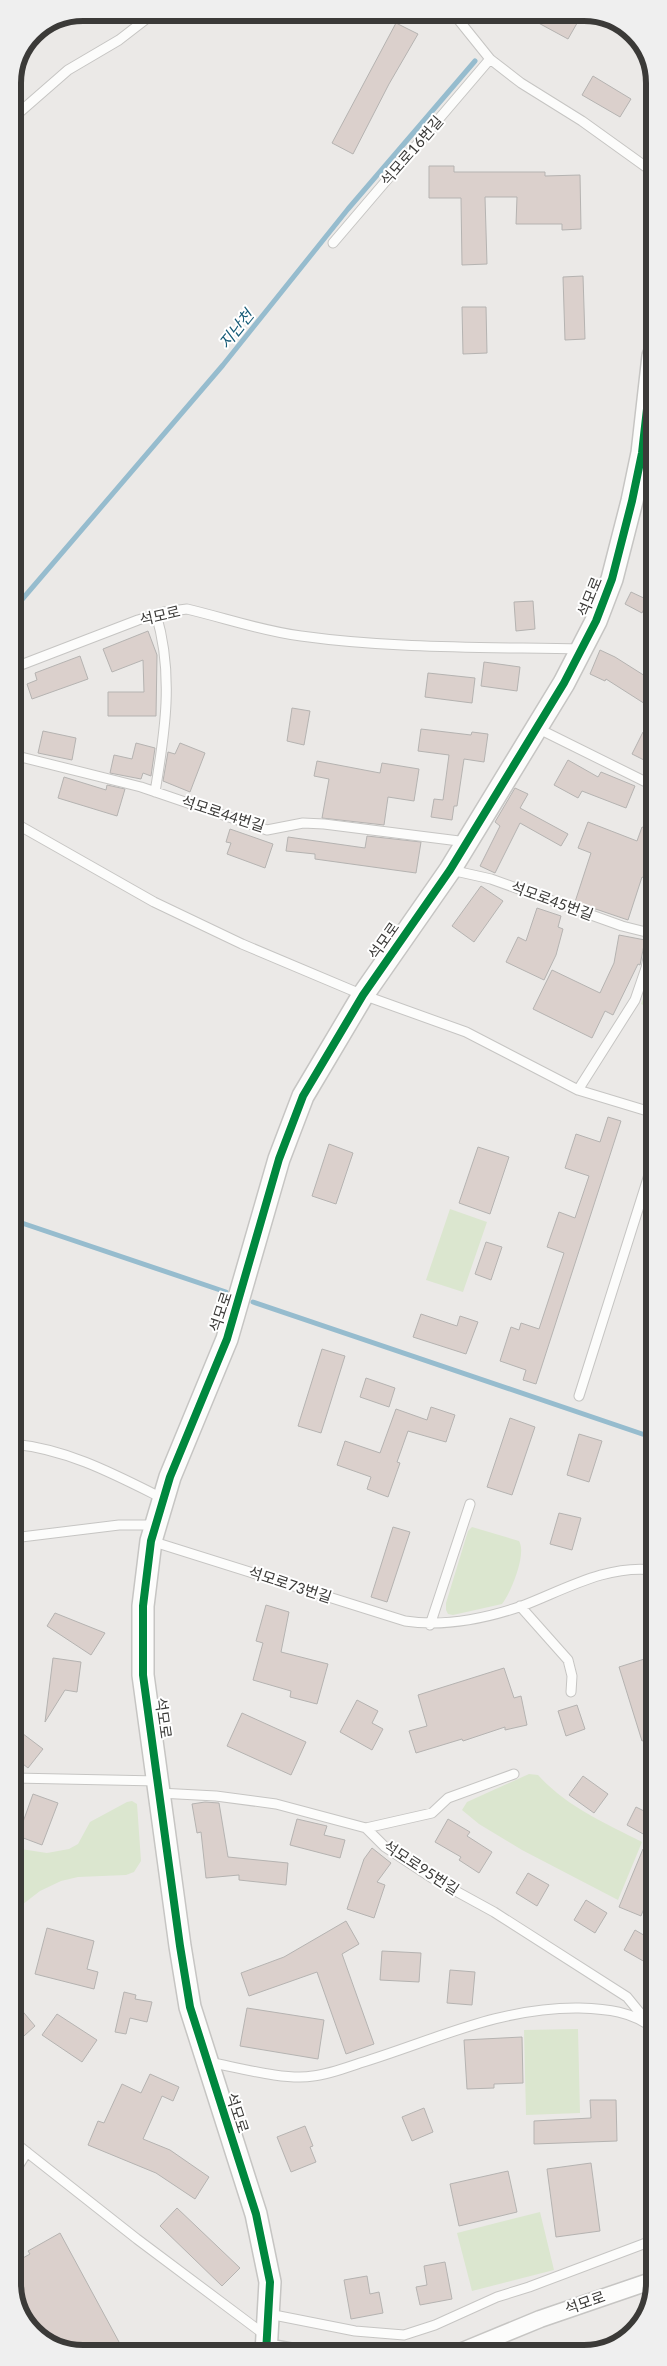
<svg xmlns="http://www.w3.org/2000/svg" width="667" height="2366" font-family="Lato,'Noto Sans KR',sans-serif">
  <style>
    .green { fill: #dbe6cf }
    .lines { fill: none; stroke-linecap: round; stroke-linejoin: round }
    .stream { stroke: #96bcce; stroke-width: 5 }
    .building { fill: #dbd0cc; stroke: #b5b3b1 }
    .service-casing { stroke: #c6c5c3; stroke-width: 11 }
    .minor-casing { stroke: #c6c5c3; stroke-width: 19 }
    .tertiary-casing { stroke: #c6c5c3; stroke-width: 24 }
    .service { stroke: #fcfcfb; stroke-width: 9 }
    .minor { stroke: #fcfcfb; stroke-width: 16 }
    .tertiary { stroke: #fcfcfb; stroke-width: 21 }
    .cycleway-casing { stroke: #fff; stroke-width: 11 }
    .cycleway { stroke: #00873e; stroke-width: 8 }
    .labels { text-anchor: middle; stroke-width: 4; stroke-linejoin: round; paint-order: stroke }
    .street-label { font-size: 15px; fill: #3b3a38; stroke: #fff }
    .water-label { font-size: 16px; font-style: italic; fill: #175b77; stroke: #fff }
    .rim { fill: none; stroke: #3b3a38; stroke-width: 6 }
  </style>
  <rect width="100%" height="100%" fill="#ebe9e7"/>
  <path class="green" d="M654,971V1010L641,1004Z
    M450,1209L487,1222L463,1292L426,1280Z
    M472,1527L519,1541C527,1553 511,1593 502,1604L453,1615L448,1614L446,1610V1603L468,1531Z
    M529,1774L538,1775C567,1807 605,1823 642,1842L618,1900L522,1850L479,1824L462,1810L467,1802Z
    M132,1801L137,1804L141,1861L134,1872L126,1875L78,1877L61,1881L40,1891L14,1911V1848L47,1853L69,1849L78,1844L90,1822L127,1802Z
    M578,2029L580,2113L526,2115L524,2030Z
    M540,2212L554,2270L472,2291L457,2233Z"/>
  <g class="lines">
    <path class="stream" d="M13,610L223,365L348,209L475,61
      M13,1220L226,1292
      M253,1302L654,1438"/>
  </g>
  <path class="building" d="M520,13H571L580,18L568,39Z
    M396,23L418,34L389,84L353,154L332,143Z
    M593,76L631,99L620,117L582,95Z
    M429,166H454V172H545V176L580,175L581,229L562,230V224H516L517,197H485L487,264L462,265L461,198H429Z
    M583,276L585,339L565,340L563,277Z
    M462,307H486L487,353L463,354Z
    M631,592L648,600L642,613L625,604Z
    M533,601L535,629L516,631L514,602Z
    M148,631L157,655L156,716H108V692H144L143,660L112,672L103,649Z
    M600,650L615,657L653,681V709L606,679L605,681L590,674Z
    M80,656L88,679L32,699L27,684L37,680L35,673Z
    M484,662L520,667L517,691L481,686Z
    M428,673L475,678L472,703L425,697Z
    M292,708L310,711L304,745L287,741Z
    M421,729L471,735L472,732L488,734L484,762L464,759L457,806H454L452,820L431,817L434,799L443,800L449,755L418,751Z
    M43,731L76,738L72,760L38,753Z
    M643,732L654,738V765L632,754Z
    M136,743L155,748L151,776L143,773L141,779L110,773L114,755L132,759Z
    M180,743L205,753L190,792L163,781L168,752L175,754Z
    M568,760L598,777L601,772L635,786L626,808L582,791L578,798L554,785Z
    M317,761L380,773L382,763L419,769L414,801L388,797L384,825L322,818L329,779L314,776Z
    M64,777L106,790L107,785L125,789L117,816L58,798Z
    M515,788L528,794L520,808L568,834L561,846L520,823L495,873L480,866L500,826L495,822Z
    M588,822L637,841L642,827L654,831V867L649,880L642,877L628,920L575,902L591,853L578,848Z
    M230,829L273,844L265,868L227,854L231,843L226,842Z
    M367,836L421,842L416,873L315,859V854L286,851L288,837L365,848Z
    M481,886L503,901L474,942L452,926Z
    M537,908L561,916L558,927L563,929L556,955L544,980L506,962L518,937L526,941Z
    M619,935L645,940L640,965L638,964L613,1015L605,1011L592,1038L533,1009L552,970L600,993L614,963Z
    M608,1117L621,1121L536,1384L523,1380L526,1370L500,1361L511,1327L519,1330L521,1323L539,1329L564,1253L547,1247L559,1212L575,1218L589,1176L565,1168L576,1134L600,1142Z
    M329,1144L353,1153L336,1204L312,1196Z
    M478,1147L509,1157L490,1214L459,1203Z
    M486,1242L502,1247L491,1280L475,1274Z
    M421,1314L457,1326L460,1316L478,1322L466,1354L413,1337Z
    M322,1349L345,1356L321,1433L298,1426Z
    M366,1378L395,1388L389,1407L360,1397Z
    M431,1407L455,1415L446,1442L408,1431L397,1462L400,1463L388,1497L367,1489L371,1477L337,1465L345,1441L380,1453L396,1409L427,1420Z
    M510,1418L535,1427L512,1495L487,1487Z
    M579,1434L602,1441L589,1482L567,1475Z
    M559,1513L581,1518L572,1550L550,1544Z
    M393,1527L410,1532L387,1602L371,1597Z
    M266,1605L289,1612L281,1652L328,1664L317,1704L290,1697L291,1691L253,1680L263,1643L256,1641Z
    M55,1613L105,1633L91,1655L47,1626Z
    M654,1656V1737L642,1741L619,1667Z
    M53,1658L81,1662L77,1692L65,1690L45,1722Z
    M504,1668L514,1698L521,1696L527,1725L505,1730V1727L463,1741L462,1739L416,1753L409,1731L427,1726L418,1695Z
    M357,1700L378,1711L372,1723L383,1729L372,1750L340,1732Z
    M577,1705L585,1729L566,1736L558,1711Z
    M242,1713L306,1742L291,1775L227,1746Z
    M14,1727L43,1749L28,1768L14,1757Z
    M583,1776L608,1794L594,1813L569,1795Z
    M33,1794L58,1803L42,1845L18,1836Z
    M205,1802L219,1803L228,1857L288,1863L286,1885L239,1880V1875L206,1878L201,1832L197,1833L192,1804Z
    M636,1807L654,1816V1840L627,1825Z
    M297,1819L327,1826L324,1835L345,1840L340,1858L290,1845Z
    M448,1819L470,1832L467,1836L492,1852L479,1873L459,1860L461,1857L435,1842Z
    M372,1848L391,1863L377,1882L385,1885L374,1918L347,1909L364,1859Z
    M643,1849L654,1854V1883L641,1916L619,1907Z
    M528,1873L549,1885L537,1906L516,1893Z
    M586,1900L607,1913L595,1933L574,1920Z
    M346,1921L359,1944L342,1954L374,2044L346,2054L317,1972L249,1996L241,1973L284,1957Z
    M47,1928L94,1941L87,1969L98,1972L94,1989L35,1974Z
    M635,1930L654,1941V1946L645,1962L624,1950Z
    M382,1951L421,1953L419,1982L380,1980Z
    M450,1970L475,1972L472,2005L447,2003Z
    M124,1992L136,1995L135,1999L152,2002L147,2022L130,2018L126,2034L115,2032Z
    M14,2001L35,2026L14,2045Z
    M247,2008L324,2020L318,2059L240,2046Z
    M57,2014L97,2040L82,2062L42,2035Z
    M522,2037L523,2083L494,2084V2088L467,2089L464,2040Z
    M150,2074L179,2087L173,2101L162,2096L143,2139L170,2150L209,2177L195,2199L156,2173L88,2145L98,2121L104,2123L122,2084L141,2093Z
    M590,2100H616L617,2141L534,2144V2121L591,2118Z
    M424,2108L433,2132L412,2141L402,2117Z
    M305,2126L313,2146L310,2147L316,2162L291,2172L277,2137Z
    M591,2163L600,2231L556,2237L547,2169Z
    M508,2171L517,2212L459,2226L450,2184Z
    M177,2208L240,2268L222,2286L160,2226Z
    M60,2233L125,2353H79L37,2336L14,2296V2263L30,2254L28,2251Z
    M445,2262L452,2299L420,2305L416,2287L427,2285L424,2266Z
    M367,2276L370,2294L379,2292L383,2313L351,2319L344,2280Z"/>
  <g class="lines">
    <defs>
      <path id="service" d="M453,13L490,59L521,83L582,121L653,172
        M651,66L653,88
        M13,118L68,70L119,40L154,13
        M333,243L490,59
        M13,668L138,620L164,612L187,609C225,618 262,631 301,636C394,649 488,647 581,649
        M537,728L654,786
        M13,755L141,787L267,830L303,823L324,824L467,842
        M155,792C165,732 174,674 156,614
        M13,822L154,902L242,944L363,995L466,1032L578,1090L654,1113
        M451,870L491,879L622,926L654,934
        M578,1090L635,1000L646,968L653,933
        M579,1396L654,1159
        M13,1444C67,1449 114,1474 162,1498
        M13,1538L119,1525H154
        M151,1541L405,1621C444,1627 484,1619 522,1606C564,1590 607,1564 654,1570
        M520,1606L568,1660L572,1676L571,1692
        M430,1625L470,1504
        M14,1778L158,1781
        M159,1793L216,1796L276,1804L366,1828L385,1847L432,1878L494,1912L627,1997L649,2024
        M366,1828L432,1813L448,1798L514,1774
        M208,2062C236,2067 286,2081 313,2076C329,2074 345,2068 360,2063C435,2040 500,2007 579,2008C607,2009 632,2011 654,2029
        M14,2142L137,2239L265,2335
        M14,2173L27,2152
        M269,2314L355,2331L404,2335L435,2325L497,2297L529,2287L654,2240"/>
      <path id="minor" d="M267,2347L300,2353
        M460,2352L540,2319L654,2280"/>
      <path id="tertiary" d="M266,2353L270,2282L256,2214L190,2007L180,1946L143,1675V1606L151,1541L170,1477L227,1339L279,1159L303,1096L363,995L450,870L564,683L596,621L612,579L632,501L642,453L653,356"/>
    </defs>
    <use href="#service" class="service-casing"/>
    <use href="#minor" class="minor-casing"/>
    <use href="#tertiary" class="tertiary-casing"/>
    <use href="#service" class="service"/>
    <use href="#minor" class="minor"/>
    <use href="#tertiary" class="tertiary"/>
    <defs>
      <path id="cycleway" d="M266,2353L270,2282L256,2214L190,2007L180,1946L143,1675V1606L151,1541L170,1477L227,1339L279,1159L303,1096L363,995L450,870L564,683L596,621L612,579L632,501L642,453L653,356"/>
    </defs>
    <use href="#cycleway" class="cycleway-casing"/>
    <use href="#cycleway" class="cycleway"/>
  </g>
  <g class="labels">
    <g class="street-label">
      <text transform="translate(412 151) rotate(-49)" y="5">석모로16번길</text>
      <text transform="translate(590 597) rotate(-68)" y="5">석모로</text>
      <text transform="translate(160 616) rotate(-13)" y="5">석모로</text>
      <text transform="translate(223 814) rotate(18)" y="5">석모로44번길</text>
      <text transform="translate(552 901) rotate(20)" y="5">석모로45번길</text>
      <text transform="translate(384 941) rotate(-55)" y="5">석모로</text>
      <text transform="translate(221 1312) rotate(-72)" y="5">석모로</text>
      <text transform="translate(290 1585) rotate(18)" y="5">석모로73번길</text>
      <text transform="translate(163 1718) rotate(82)" y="5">석모로</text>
      <text transform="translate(421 1868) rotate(33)" y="5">석모로95번길</text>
      <text transform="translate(237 2113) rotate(72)" y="5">석모로</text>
      <text transform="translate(585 2303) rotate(-19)" y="5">석모로</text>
    </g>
    <g class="water-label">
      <text transform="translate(236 329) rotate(-51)" y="6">지난천</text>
    </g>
  </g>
  <path d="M0 0H667V2366H0ZM83 21H584A62 62 0 0 1 646 83V2283A62 62 0 0 1 584 2345H83A62 62 0 0 1 21 2283V83A62 62 0 0 1 83 21Z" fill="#efefef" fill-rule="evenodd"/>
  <path class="rim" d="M83 21H584A62 62 0 0 1 646 83V2283A62 62 0 0 1 584 2345H83A62 62 0 0 1 21 2283V83A62 62 0 0 1 83 21Z"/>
</svg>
